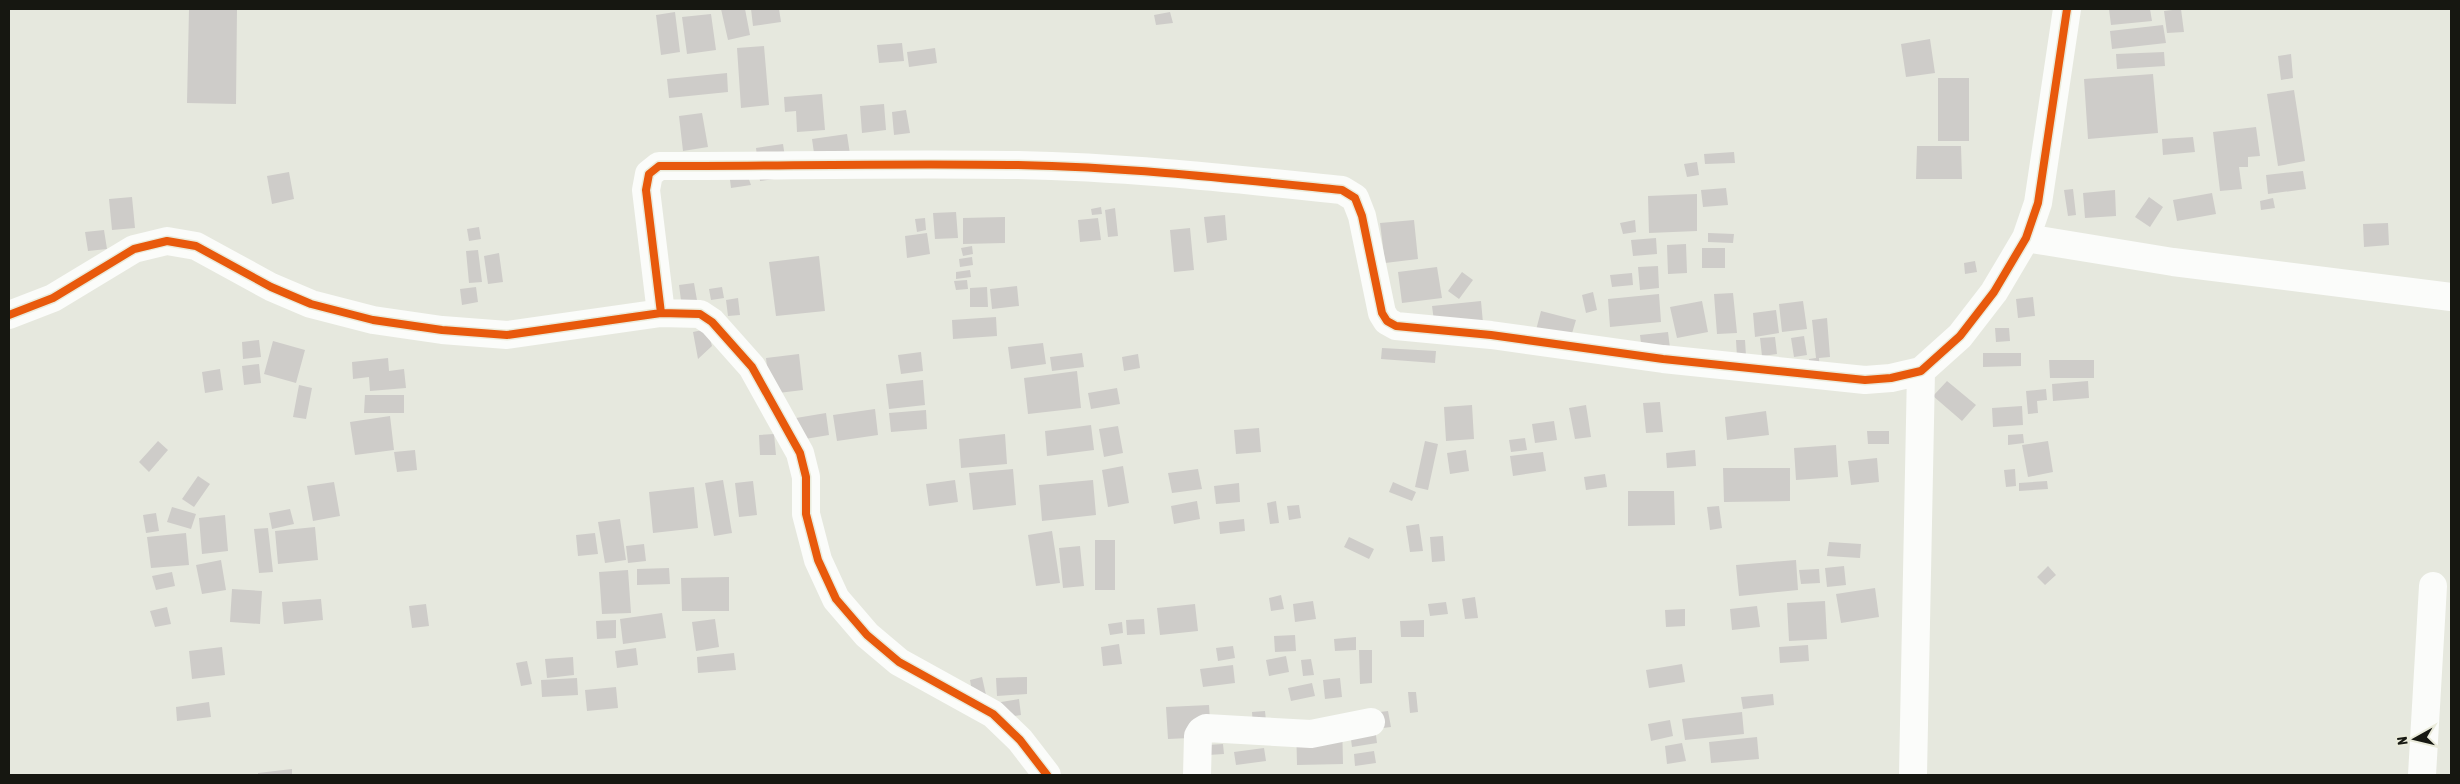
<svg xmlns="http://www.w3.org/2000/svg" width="2460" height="784" font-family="'Asap Condensed',sans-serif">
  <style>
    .building { fill: #ceccc9 }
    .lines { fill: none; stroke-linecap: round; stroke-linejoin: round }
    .minor { stroke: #fbfcfa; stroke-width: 28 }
    .cycleway-casing { stroke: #eaebdb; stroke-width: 11 }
    .cycleway { stroke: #e8590c; stroke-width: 8 }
  </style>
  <rect width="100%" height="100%" fill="#e6e8de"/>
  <path class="building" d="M189,9H237L236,104L187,103Z
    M721,9H745L750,35L728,40Z
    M751,9H779L781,22L753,26Z
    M2109,9H2150L2152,21L2111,25Z
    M2181,9L2184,32L2167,33L2164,11Z
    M675,12L680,52L661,55L656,15Z
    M1170,12L1173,23L1156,25L1154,15Z
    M711,14L716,50L687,54L682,17Z
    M2163,25L2166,43L2112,49L2110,31Z
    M1930,39L1935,73L1906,77L1901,44Z
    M902,43L904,61L879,63L877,45Z
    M764,46L769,105L741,108L737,48Z
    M935,48L937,63L909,67L907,52Z
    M2164,52L2165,66L2117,69L2116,54Z
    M2291,54L2293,78L2281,80L2278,56Z
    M727,73L728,92L669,98L667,79Z
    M2153,74L2158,133L2088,139L2084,79Z
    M1938,78H1969V141H1938Z
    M2294,90L2305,161L2278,166L2267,94Z
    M822,94L825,130L797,132L796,111L785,112L784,97Z
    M884,104L886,130L862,133L860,106Z
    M906,110L910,133L894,135L892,112Z
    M702,113L708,147L683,151L679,116Z
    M2256,127L2260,156L2248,157V167H2239L2242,189L2220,191L2213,132Z
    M847,134L851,161L816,167L812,139Z
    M2193,137L2195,152L2163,155L2162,139Z
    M783,144L788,177L760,181L756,148Z
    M1917,146H1961L1962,179H1916Z
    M1734,152L1735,163L1705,164L1704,154Z
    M1697,162L1699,175L1687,177L1684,164Z
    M746,171L751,185L731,188L729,172Z
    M2303,171L2306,189L2268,194L2266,175Z
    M289,172L294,199L272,204L267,176Z
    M1726,188L1728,205L1703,207L1701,190Z
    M2073,189L2076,215L2068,216L2064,190Z
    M2115,190L2116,216L2085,218L2083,193Z
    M2212,193L2216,214L2177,221L2173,200Z
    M1697,194V231L1649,233L1648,196Z
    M132,197L135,228L112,230L109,199Z
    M2149,197L2163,207L2150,227L2135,217Z
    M2273,198L2275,208L2261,210L2260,201Z
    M1101,207L1102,214L1092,215L1091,209Z
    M1115,208L1118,236L1108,237L1105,210Z
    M956,212L958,238L935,239L933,213Z
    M1225,215L1227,240L1207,243L1204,217Z
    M1005,217V243L963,244V218Z
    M925,218L926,230L917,232L915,219Z
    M1098,218L1101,240L1080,242L1078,220Z
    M1414,220L1418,259L1385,263L1380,223Z
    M1635,220L1636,232L1623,234L1620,223Z
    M2388,223L2389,245L2364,247L2363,224Z
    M479,227L481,239L469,241L467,229Z
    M1190,228L1194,270L1174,272L1170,230Z
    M104,230L107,249L88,251L85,232Z
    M927,233L930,254L907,258L905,236Z
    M1708,233L1734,234L1733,243L1708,242Z
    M1656,238L1657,254L1633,256L1631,240Z
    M1686,244L1687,273L1668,274L1667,245Z
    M972,246L973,254L963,256L961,248Z
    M1702,248H1725V268H1702Z
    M478,250L482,282L469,283L466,251Z
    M499,253L503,282L488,284L484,256Z
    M819,256L825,311L776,316L769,262Z
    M972,257L973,265L960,267L959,259Z
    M1975,261L1977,272L1965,274L1964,263Z
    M1658,266L1659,288L1640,290L1638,267Z
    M1437,267L1442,298L1402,303L1398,272Z
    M970,270L971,277L956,279V272Z
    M1462,272L1473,280L1459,299L1448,291Z
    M1632,273L1633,285L1612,287L1610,275Z
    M967,280L968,289L956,290L954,281Z
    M694,283L698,306L682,308L679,285Z
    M1017,286L1019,306L992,309L990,289Z
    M476,287L478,302L462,305L460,289Z
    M722,287L724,298L711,300L709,289Z
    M987,287L988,307H970V288Z
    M1593,292L1597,310L1586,313L1582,295Z
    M1733,293L1737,333L1717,334L1714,294Z
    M1659,294L1661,322L1610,327L1608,299Z
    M2033,297L2035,316L2018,318L2016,299Z
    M738,298L740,315L728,316L726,300Z
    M1481,301L1483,323L1435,328L1432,306Z
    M1702,301L1708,332L1677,338L1670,307Z
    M1803,301L1807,329L1782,332L1779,304Z
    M1776,310L1779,333L1755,337L1753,313Z
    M1541,311L1576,320L1570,340L1536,330Z
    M996,317L997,336L953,339L952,320Z
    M1827,318L1830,357L1819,358L1820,373L1810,374L1809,359L1816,358L1812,320Z
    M1995,328H2009L2010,341L1996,342Z
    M707,329L712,346L698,359L693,332Z
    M1668,332L1670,348L1642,351L1640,335Z
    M1804,336L1807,355L1794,357L1791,338Z
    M1775,337L1777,354L1762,356L1760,338Z
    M259,340L261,357L243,359L242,342Z
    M1736,340H1745L1746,356L1737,357Z
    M273,341L305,350L296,383L264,374Z
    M1043,343L1046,364L1011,369L1008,347Z
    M1382,348L1436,351L1435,363L1381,359Z
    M921,352L923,371L901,374L898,355Z
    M1082,353L1084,367L1052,371L1050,357Z
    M1983,353H2021V366L1983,367Z
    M799,354L803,390L770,394L766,358Z
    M1138,354L1140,368L1124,371L1122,357Z
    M388,358L389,371L404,369L406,388L370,391L369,377L353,379L352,362Z
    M2049,360H2094V378H2050Z
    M259,364L261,383L244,385L242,366Z
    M220,369L223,390L205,393L202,372Z
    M1077,371L1081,408L1028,414L1024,378Z
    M923,380L925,405L889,409L886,384Z
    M1947,381L1976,405L1962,421L1933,396Z
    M2088,381L2089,398L2053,401L2052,384Z
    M299,385L312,388L306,419L293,417Z
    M1117,388L1120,404L1091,409L1088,393Z
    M2046,389L2047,400L2037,401L2038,413L2028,414L2026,391Z
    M365,395H404V413H364Z
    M1660,402L1663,432L1646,433L1643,403Z
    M1472,405L1474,439L1446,441L1444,407Z
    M1586,405L1591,437L1575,439L1569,408Z
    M2022,406L2023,425L1993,427L1992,408Z
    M875,409L878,435L837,441L833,415Z
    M926,410L927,429L891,432L889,413Z
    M1766,411L1769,435L1727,440L1725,417Z
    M826,413L829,435L793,441L790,419Z
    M390,416L394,450L355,455L350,422Z
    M1554,421L1557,440L1535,443L1532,424Z
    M1091,425L1094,450L1047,456L1045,431Z
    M1118,426L1123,453L1104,457L1099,429Z
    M1259,428L1261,452L1236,454L1234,430Z
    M1867,431H1889V444H1868Z
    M774,434L776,455H760L759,435Z
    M1005,434L1007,464L961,468L959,439Z
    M2023,434L2024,443L2008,445V435Z
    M1525,438L1527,450L1511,452L1509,440Z
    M158,441L168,450L149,472L139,462Z
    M1425,441L1438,444L1428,490L1415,487Z
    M2048,441L2053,472L2028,477L2022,445Z
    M1836,445L1838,477L1796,480L1794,448Z
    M415,450L417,470L397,472L394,452Z
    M1466,450L1469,471L1450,474L1447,453Z
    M1695,450L1696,466L1667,468L1666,453Z
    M1543,452L1546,471L1513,476L1510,456Z
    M1877,458L1879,482L1851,485L1848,461Z
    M1123,466L1129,503L1108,507L1102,470Z
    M1723,468H1790V501L1724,502Z
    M1013,469L1016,505L973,510L969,473Z
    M1198,469L1202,489L1172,493L1168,473Z
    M2015,469L2016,486L2006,487L2004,470Z
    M1605,474L1607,487L1586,490L1584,477Z
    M198,476L210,484L194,507L182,499Z
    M723,480L732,533L714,536L705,483Z
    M955,480L958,502L929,506L926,484Z
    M1093,480L1096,515L1042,521L1039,485Z
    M753,481L757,515L739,517L735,483Z
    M2047,481L2048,489L2019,491V483Z
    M334,482L340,516L313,521L307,486Z
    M1393,482L1416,492L1412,501L1389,492Z
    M1239,483L1240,502L1216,504L1214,486Z
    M694,487L698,528L653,533L649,492Z
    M1628,491H1674L1675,525L1628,526Z
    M1197,501L1200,519L1174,524L1171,506Z
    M1276,501L1279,523L1270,524L1267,503Z
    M1299,505L1301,518L1289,520L1287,506Z
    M1719,506L1722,528L1710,530L1707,507Z
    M172,507L196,514L191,529L167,522Z
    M290,509L294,524L272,529L269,513Z
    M156,513L159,531L146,533L143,515Z
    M225,515L228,551L202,554L199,518Z
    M620,519L626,560L605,563L598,522Z
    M1244,519L1245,531L1220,534L1219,522Z
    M1419,524L1423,551L1410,552L1406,526Z
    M315,527L318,560L278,564L275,531Z
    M268,528L273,572L259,573L254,529Z
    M1052,531L1060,583L1036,586L1028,535Z
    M186,533L189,565L151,568L147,537Z
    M595,533L598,554L578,556L576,535Z
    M1443,536L1445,561L1432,562L1430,537Z
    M1349,537L1374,549L1369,559L1344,547Z
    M1095,540H1115V590H1095Z
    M1829,542L1861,544L1860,558L1827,556Z
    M644,544L646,561L628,563L626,546Z
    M1080,546L1084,586L1063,588L1059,548Z
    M221,560L226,590L202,594L196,565Z
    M1796,560L1798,590L1739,596L1736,565Z
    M1844,566L1846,585L1827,587L1825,568Z
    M2048,566L2056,575L2045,585L2037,577Z
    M669,568L670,584L637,585V569Z
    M1819,569L1820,583L1801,584L1799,570Z
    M628,570L631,613L602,614L599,572Z
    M172,572L175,586L156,590L152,576Z
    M729,577V611H682L681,578Z
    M1875,588L1879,617L1841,623L1836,594Z
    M232,589L262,591L260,624L230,622Z
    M1281,595L1284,609L1271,611L1269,598Z
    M1475,597L1478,618L1465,619L1462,599Z
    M321,599L323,620L284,624L282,602Z
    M1313,601L1316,619L1295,622L1293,604Z
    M1825,601L1827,639L1789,641L1787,603Z
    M1446,602L1448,614L1430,616L1428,604Z
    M426,604L429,626L412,628L409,606Z
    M1195,604L1198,631L1160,635L1157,608Z
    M1757,606L1760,627L1732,630L1730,609Z
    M167,607L171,624L155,627L150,611Z
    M1685,609V626L1666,627L1665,610Z
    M662,613L666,638L623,644L620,619Z
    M715,619L719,647L696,651L692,622Z
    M1144,619L1145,634L1127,635L1126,620Z
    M616,620V638L597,639L596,621Z
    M1424,620V637H1401L1400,621Z
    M1122,622L1123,633L1110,635L1108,624Z
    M1295,635L1296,651L1275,652L1274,636Z
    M1356,637V650L1335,651L1334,639Z
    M1119,644L1122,664L1103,666L1101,647Z
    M1808,645L1809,661L1780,663L1779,647Z
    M1233,646L1235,658L1218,661L1216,648Z
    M222,647L225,675L192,679L189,651Z
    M636,648L638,665L617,668L615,651Z
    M1359,650H1372V683L1360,684Z
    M734,653L736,670L698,673L697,657Z
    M1286,656L1289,672L1269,676L1266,660Z
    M573,657L574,675L547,678L545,659Z
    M1311,659L1314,675L1303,676L1301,660Z
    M527,661L532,684L521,686L516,663Z
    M1682,664L1685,682L1649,688L1646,670Z
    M1233,665L1235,683L1203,687L1200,669Z
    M982,677L986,695L973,697L970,680Z
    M1027,677V694L997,696L996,678Z
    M577,678L578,695L542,697L541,680Z
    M1340,678L1342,697L1325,699L1323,680Z
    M1312,683L1315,696L1291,701L1288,688Z
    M616,687L618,708L587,711L585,690Z
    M1408,692H1416L1418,712L1410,713Z
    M1773,694L1774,705L1743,709L1741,697Z
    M1019,699L1021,715L997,718L995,703Z
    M209,702L211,717L177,721L176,707Z
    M1209,705L1211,737L1168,739L1166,707Z
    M1265,711L1268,741L1254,743L1252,712Z
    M1388,711L1391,727L1383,728L1380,712Z
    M1742,712L1744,734L1685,740L1682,719Z
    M1670,720L1673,736L1651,741L1648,724Z
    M1296,722H1342L1343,764L1297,765Z
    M1375,728L1377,743L1352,747L1350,732Z
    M1757,737L1759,759L1711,763L1709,742Z
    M1682,743L1686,761L1667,764L1665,746Z
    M1223,744L1224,754L1192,756L1191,746Z
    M1264,748L1266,761L1236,765L1234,752Z
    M1374,751L1376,763L1355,766L1354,754Z
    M292,769V775H258V773Z"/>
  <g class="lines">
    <path class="minor" d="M2026,238L2173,262L2451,297
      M661,313L646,190L649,174L659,166C779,166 898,163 1018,165C1126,167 1234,179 1342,190L1355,198L1362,216L1382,313L1387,321L1396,326L1491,335L1663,359L1865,380L1891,378L1921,371L1960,336L1994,292L2026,238L2038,203L2067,9
      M9,315L53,298L134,249L167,241L196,246L271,287L311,304L373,320L442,330L507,335L661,313L700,314L712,322L752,367L800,453L806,477V514L818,560L836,599L867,635L899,662L993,714L1020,740L1047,775
      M1197,775L1198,736L1201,731L1206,728L1311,734L1371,722
      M1913,775L1921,371
      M2422,775L2433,586"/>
    <defs>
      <path id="cycleway" d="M661,313L646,190L649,174L659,166C779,166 898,163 1018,165C1126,167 1234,179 1342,190L1355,198L1362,216L1382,313L1387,321L1396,326L1491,335L1663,359L1865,380L1891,378L1921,371L1960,336L1994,292L2026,238L2038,203L2067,9
        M9,315L53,298L134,249L167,241L196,246L271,287L311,304L373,320L442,330L507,335L661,313L700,314L712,322L752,367L800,453L806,477V514L818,560L836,599L867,635L899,662L993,714L1020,740L1047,775"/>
    </defs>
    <use href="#cycleway" class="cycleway-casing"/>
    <use href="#cycleway" class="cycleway"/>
  </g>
  <rect width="2460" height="784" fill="none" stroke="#161711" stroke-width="20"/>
  <g transform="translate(2415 739) rotate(262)" stroke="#eaebdb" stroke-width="4" paint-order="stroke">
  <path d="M0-4L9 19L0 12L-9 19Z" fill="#161711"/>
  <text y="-8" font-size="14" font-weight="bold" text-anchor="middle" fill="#161711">N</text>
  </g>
</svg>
